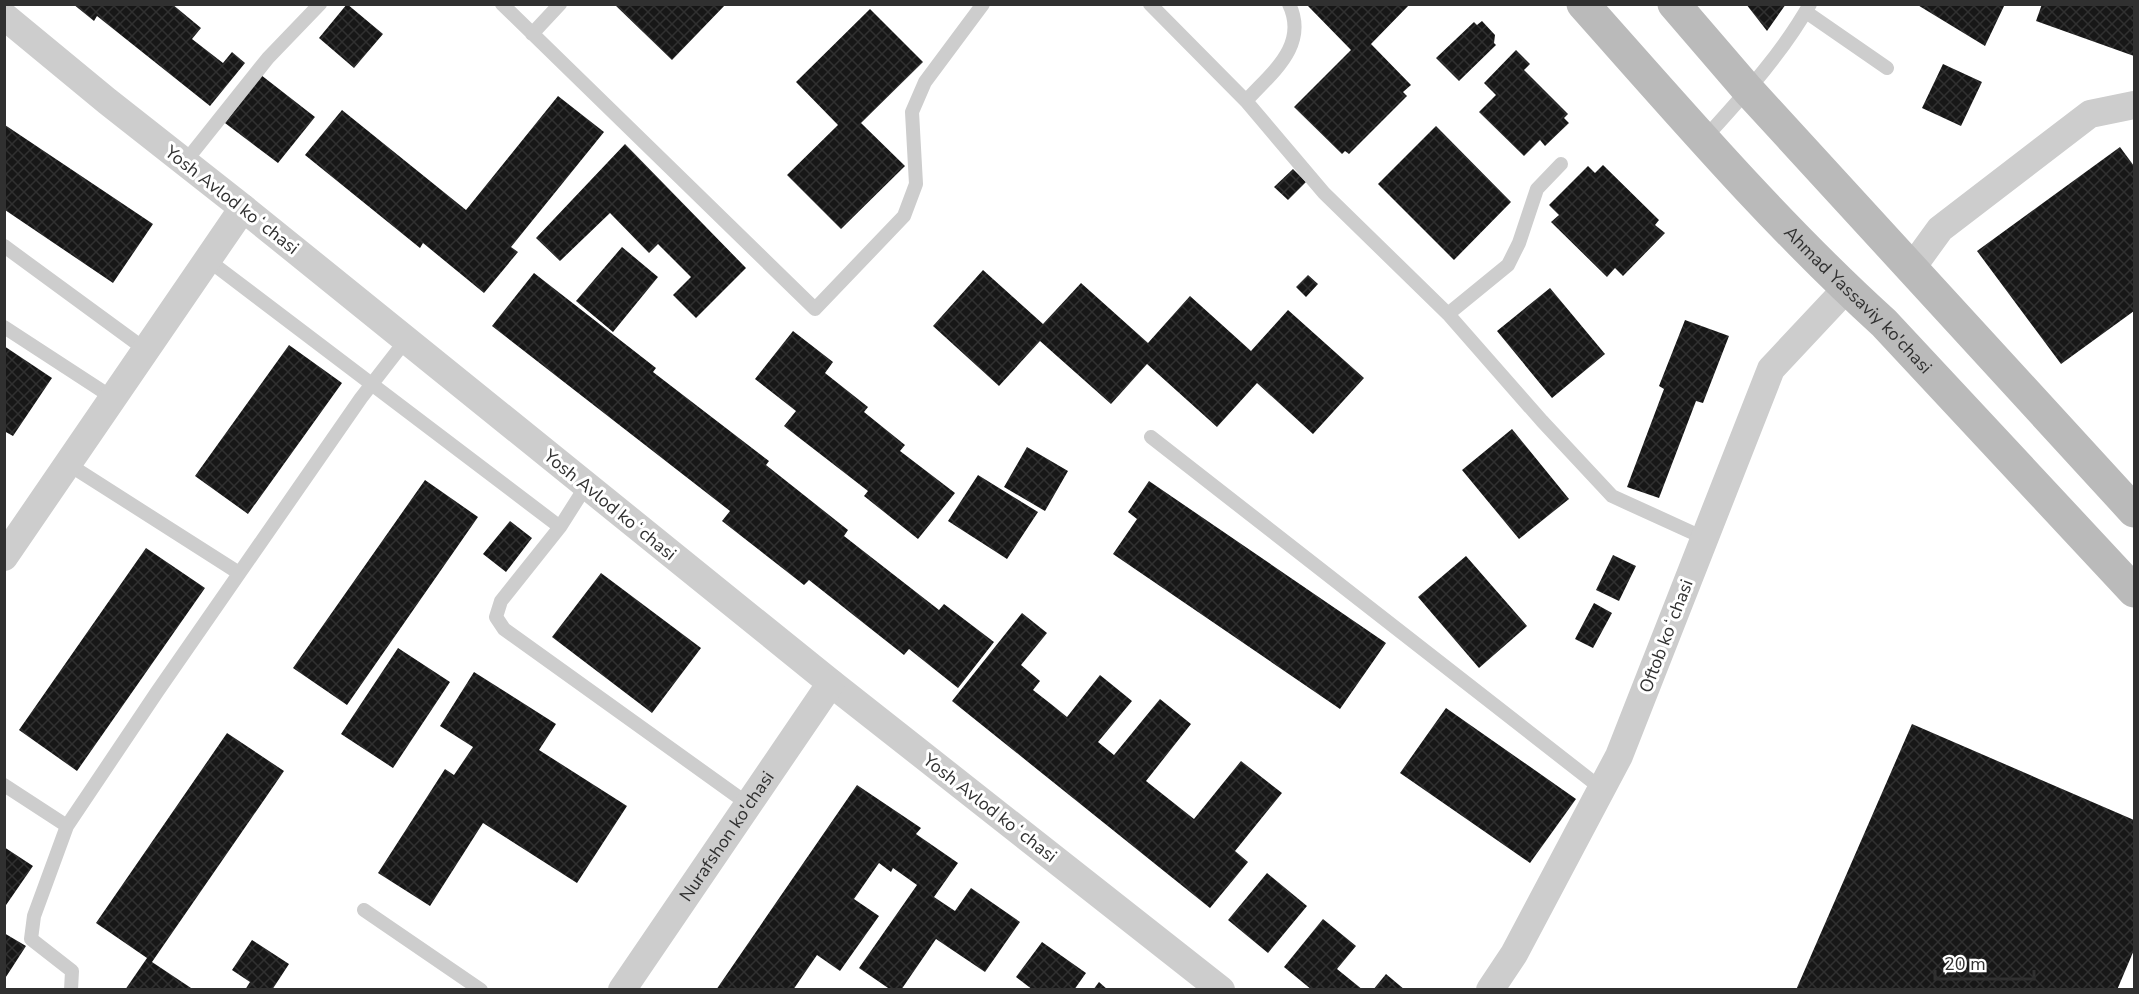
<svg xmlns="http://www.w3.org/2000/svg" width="2139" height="994" font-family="'Nunito Sans',sans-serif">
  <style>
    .building { fill: url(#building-cross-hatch) }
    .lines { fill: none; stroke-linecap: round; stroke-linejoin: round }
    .service { stroke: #cdcdcd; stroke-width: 14 }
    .minor { stroke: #cdcdcd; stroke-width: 28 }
    .secondary { stroke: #bababa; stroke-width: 33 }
    .labels { text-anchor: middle; stroke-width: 6; stroke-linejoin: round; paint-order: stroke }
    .street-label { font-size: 18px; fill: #303030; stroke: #fff }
  </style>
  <defs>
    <pattern id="building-cross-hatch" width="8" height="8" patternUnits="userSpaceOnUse" patternTransform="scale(1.5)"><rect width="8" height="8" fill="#171717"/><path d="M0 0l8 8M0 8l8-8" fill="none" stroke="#303030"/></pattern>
  </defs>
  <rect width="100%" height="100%" fill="#fff"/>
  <path class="building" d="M73,4H172L201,28L192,39L223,63L232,52L245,63L210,106L97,16L94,21Z
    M347,4L383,34L354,68L319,38Z
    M614,4H726L672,60Z
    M1310,4H1410L1371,44L1411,85L1403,92L1407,96L1349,154L1345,151L1342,154L1294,107L1351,50L1308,6Z
    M1746,4H1786L1767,31Z
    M1916,4H2005L1985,46Z
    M2042,4H2134V56L2036,21Z
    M870,9L923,62L861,123L905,166L841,229L787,175L838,125L796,82Z
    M1482,21L1495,35L1494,43L1496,45L1459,81L1436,58L1474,22L1477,25Z
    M1516,50L1530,64L1524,70L1568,114L1564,118L1569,123L1545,146L1540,140L1524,156L1479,112L1496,95L1484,83Z
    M1943,64L1982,82L1961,126L1922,108Z
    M261,75L315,117L278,163L225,123Z
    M558,96L604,132L511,247L518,252L484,293L423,243L420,248L305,155L342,110L466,210Z
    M5,125L153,224L113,283L5,210Z
    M1436,126L1511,202L1454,260L1378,184Z
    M625,144L746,268L696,318L673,295L691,277L658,244L649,253L610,213L560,261L536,238Z
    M2120,147L2134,166V311L2061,364L1977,251Z
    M1603,165L1659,220L1655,225L1665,233L1623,276L1615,268L1607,277L1551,222L1559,215L1549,205L1588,166L1595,173Z
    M1293,169L1306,182L1288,200L1274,187Z
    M622,247L658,277L613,332L576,301Z
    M983,270L1043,324L1081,283L1148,343L1190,296L1251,351L1288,310L1364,378L1313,434L1257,383L1217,427L1147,364L1111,404L1040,341L999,386L933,326Z
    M534,273L656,368L653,372L769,461L766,465L848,530L844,536L939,610L944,604L994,642L958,688L909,649L904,655L809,580L804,585L722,521L730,511L492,326Z
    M1308,275L1318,284L1306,297L1296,287Z
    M1550,288L1605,354L1552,398L1497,331Z
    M1685,320L1729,336L1703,403L1696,401L1659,498L1627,487L1664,389L1659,386Z
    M793,331L833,362L825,373L868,407L864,412L905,445L900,451L955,493L918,539L864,496L868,491L784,426L796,411L755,379Z
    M289,345L342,383L248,514L195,476Z
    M4,346L52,378L13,436L4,431Z
    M1512,429L1569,499L1519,539L1462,470Z
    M1027,447L1068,471L1045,511L1004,487Z
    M978,475L1038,512L1007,559L948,521Z
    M425,480L478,517L347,705L293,668Z
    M1149,481L1386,643L1340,709L1113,554L1137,519L1128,512Z
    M510,521L532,538L506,572L483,554Z
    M146,548L205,588L77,771L19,730Z
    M1613,555L1636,566L1619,601L1596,590Z
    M1466,556L1527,626L1479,668L1418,597Z
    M601,573L701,648L652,713L552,637Z
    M1594,603L1612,613L1593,648L1575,639Z
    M1022,613L1047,633L1021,665L1040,681L1033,690L1051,704L1067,717L1100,675L1132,701L1098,742L1114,755L1160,699L1191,724L1146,781L1194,819L1241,761L1282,793L1235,851L1248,862L1210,908L952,701Z
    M398,648L450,682L393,768L341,734Z
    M474,672L556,724L539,750L627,806L577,883L483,823L430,906L378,873L445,769L454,775L473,747L440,726Z
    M1446,708L1576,799L1530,863L1400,773Z
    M1912,724L2134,820V950L2117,990H1796Z
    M227,733L284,771L152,962L194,990H125L147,958L96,923Z
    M857,785L921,828L916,834L958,863L934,897L955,911L971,888L1020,922L985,972L936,939L901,990H891L859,968L917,885L893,868L891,872L879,863L854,899L879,916L840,971L817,955L793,990H716Z
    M4,847L33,866L4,908L5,877Z
    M1267,873L1307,906L1268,953L1228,920Z
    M1323,919L1356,946L1337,969L1363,990H1312L1284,967Z
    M4,933L26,946L4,980Z
    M252,940L289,964L272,990H245L250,982L232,970Z
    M1042,942L1086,973L1074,990H1033L1016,977Z
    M1386,974L1405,990H1373Z
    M1099,982L1108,990H1093Z"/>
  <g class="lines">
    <path class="service" d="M502,4L815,309L904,216L916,184L912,112L925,82L983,4
      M1150,4L1246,101L1324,193L1448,314L1542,421L1612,496L1704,538
      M1806,12L1887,68
      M532,34L560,4
      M1246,101C1271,73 1309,46 1289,4
      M1704,139C1742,97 1782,54 1810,4
      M185,162L268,58L320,4
      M4,246L146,350
      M208,260L560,527
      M1448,314L1508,265L1519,243L1537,189L1561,164
      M4,327L113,398
      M1151,437L1602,789
      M68,464L239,573
      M586,486L560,527L501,601L496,617L504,629L748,804
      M4,785L67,826L157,692L361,398L406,340
      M67,826L34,916L31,939L72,971L71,990
      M364,910L481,990"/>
    <g class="minor">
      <path d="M4,16L107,101L243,208L831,683L1221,990"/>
      <path d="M1911,269L1940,229L2090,114L2134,105"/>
      <path d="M4,557L243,208"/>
      <path id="s1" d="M622,990L831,683"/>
      <path d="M1490,990L1514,954L1619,756L1771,369L1846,289"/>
    </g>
    <g class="secondary">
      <path id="s2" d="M1583,4C1680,113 1776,225 1884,323L2134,591"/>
      <path d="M1674,4L1748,90L2134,511"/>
    </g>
  </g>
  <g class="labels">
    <g class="street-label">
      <text transform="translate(232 200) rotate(38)" y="6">Yosh Avlod koʻchasi</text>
      <text dy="6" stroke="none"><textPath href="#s2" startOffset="404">Ahmad Yassaviy ko'chasi</textPath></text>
      <text transform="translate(610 505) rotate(39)" y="6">Yosh Avlod koʻchasi</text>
      <text transform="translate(1666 636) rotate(-69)" y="6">Oftob koʻchasi</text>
      <text transform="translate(990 808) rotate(38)" y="6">Yosh Avlod koʻchasi</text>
      <text dy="6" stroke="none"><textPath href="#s1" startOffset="186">Nurafshon ko'chasi</textPath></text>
    </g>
  </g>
  <rect width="2139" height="994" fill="none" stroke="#303030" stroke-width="12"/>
  <path d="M1935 970v9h99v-9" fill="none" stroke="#303030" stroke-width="3"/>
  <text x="1944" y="970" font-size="18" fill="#303030" stroke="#ffffff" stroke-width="4.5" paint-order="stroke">20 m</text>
</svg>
